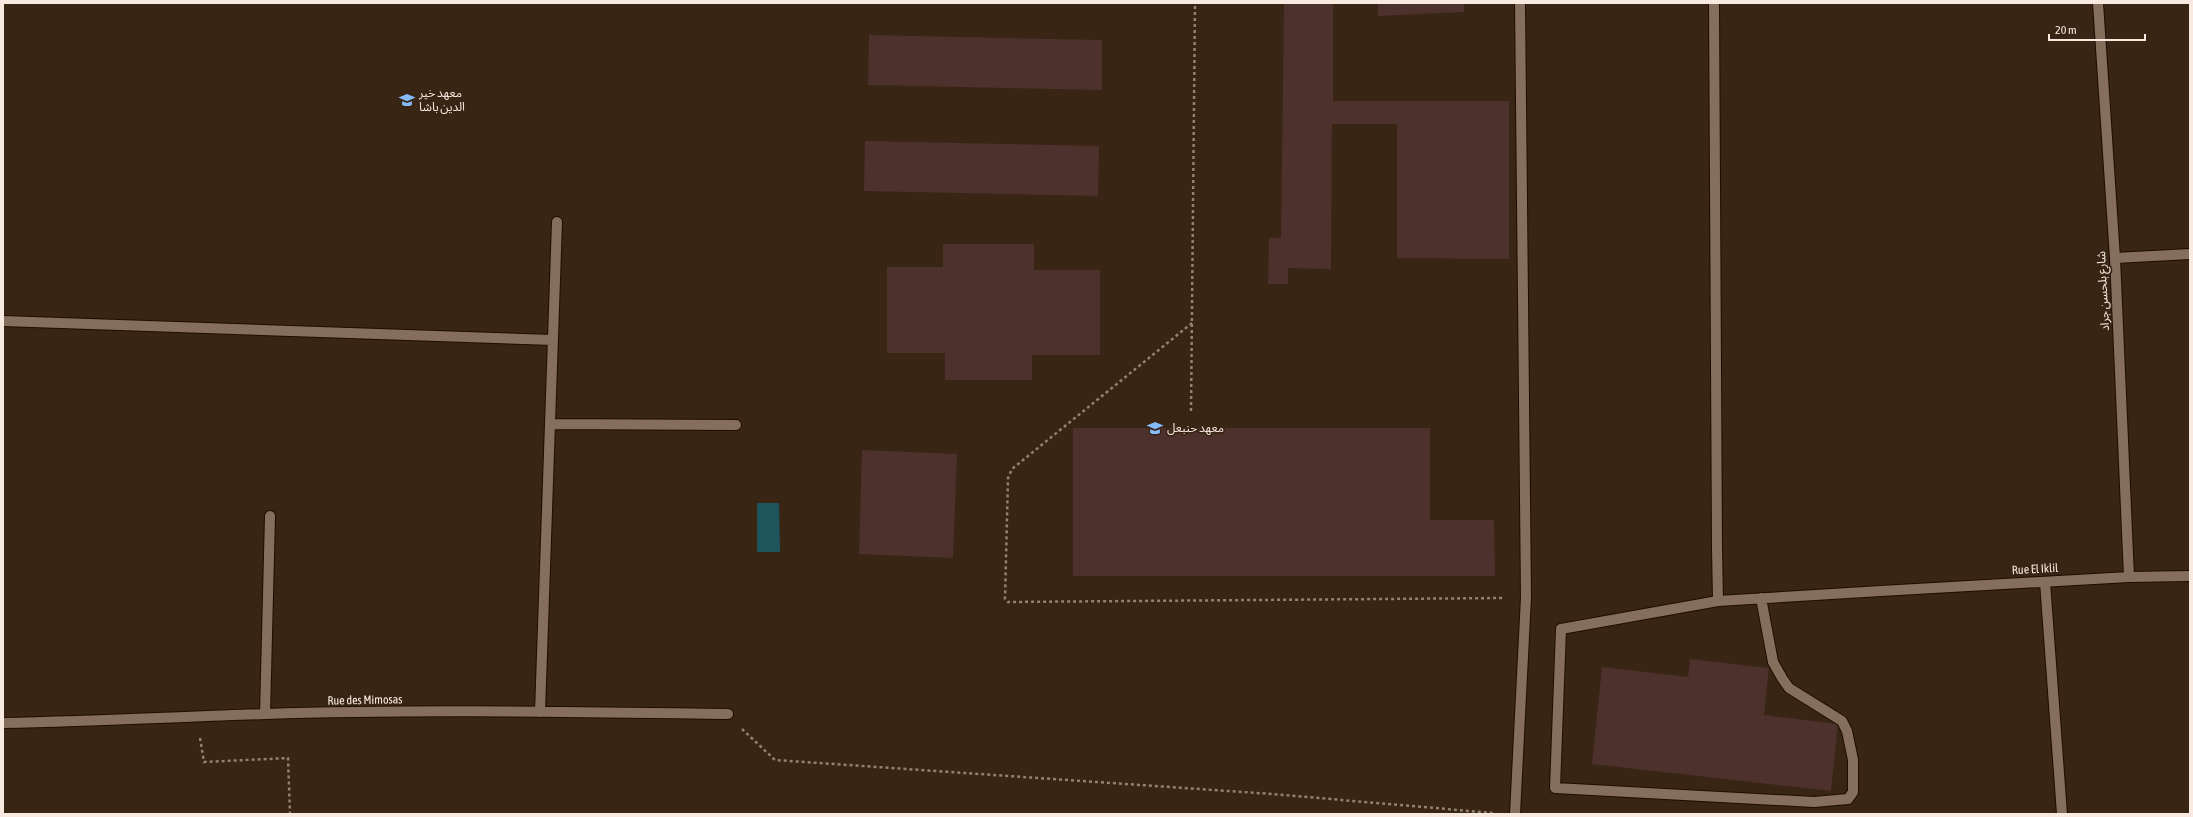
<svg xmlns="http://www.w3.org/2000/svg" width="2193" height="817" font-family="'Asap Condensed','Noto Sans Arabic',sans-serif">
  <style>
    .water { fill: #1e555c }
    .building { fill: #4c312c }
    .lines { fill: none; stroke-linecap: round; stroke-linejoin: round }
    .service-casing { stroke: #1f0d01; stroke-width: 12 }
    .minor-casing { stroke: #1f0d01; stroke-width: 12 }
    .path { stroke: #928274; stroke-width: 2.5; stroke-dasharray: 3 3; stroke-linecap: butt }
    .service { stroke: #856e5c; stroke-width: 10 }
    .minor { stroke: #856e5c; stroke-width: 10 }
    .labels { text-anchor: middle; stroke-width: 3.5; stroke-linejoin: round; paint-order: stroke }
    .poi-label { font-size: 12px; fill: #f8eae0; stroke: #382514; text-anchor: start }
    .street-label { font-size: 12px; fill: #f8eae0; stroke: #382514 }
  </style>
  <rect width="100%" height="100%" fill="#382514"/>
  <path class="water" d="M757,503H779L780,552H757Z"/>
  <path class="building" d="M1284,3H1333V101H1509V259L1397,258V124H1332L1331,269L1288,268V284H1268L1269,238H1281Z
    M1378,3H1464V12L1378,16Z
    M869,35L1102,40V90L868,85Z
    M865,141L1099,146L1098,196L864,191Z
    M943,244H1034V270H1100V355H1032V380H945V353H887V267H943Z
    M1073,428H1430V520H1494L1495,576H1073Z
    M862,450L957,454L953,558L859,554Z
    M1690,659L1769,668L1764,715L1838,724L1831,791L1592,764L1602,667L1688,677Z"/>
  <g class="lines">
    <defs>
      <path id="service" d="M1717,548L1718,601
        M1761,598L1773,662L1782,678L1789,688L1842,721L1847,731L1853,760V792L1848,799L1814,802L1555,788L1561,629L1718,601L1881,591"/>
      <path id="minor" d="M1714,3L1717,548
        M2098,3L2115,258L2129,577
        M2115,258L2190,254
        M3,321L553,340
        M550,424L736,425
        M2045,582L2062,814
        M1881,591L2129,577L2190,576
        M540,712L557,222
        M265,714L270,516
        M3,723C90,721 178,717 265,714C419,709 574,712 728,714
        M1515,814L1526,597L1520,3"/>
    </defs>
    <use href="#service" class="service-casing"/>
    <use href="#minor" class="minor-casing"/>
    <path class="path" d="M1192,323L1012,469L1008,478L1005,599L1008,602L1504,598
      M1191,411L1195,3
      M742,729L775,760L1272,794L1493,813
      M200,738L204,762L288,758L290,814"/>
    <use href="#service" class="service"/>
    <use href="#minor" class="minor"/>
  </g>
  <defs>
    <symbol id="university-bare" viewBox="-9 -9 18 18"><path d="M0-5L7-2L0 1L-7-2ZM-4 1L0 2.5L4 1V4Q0 6-4 4Z" fill="#85bbfb" stroke="#382514" stroke-width="2.5" paint-order="stroke"/></symbol>
  </defs>
  <g fill-rule="evenodd">
    <use href="#university-bare" x="396" y="89" width="22" height="22"/>
    <use href="#university-bare" x="1144" y="417" width="22" height="22"/>
  </g>
  <g class="labels">
    <g class="poi-label">
      <text x="419" y="97">معهد خير<tspan x="419" dy="14">الدين باشا</tspan></text>
      <text x="1167" y="432">معهد حنبعل</text>
    </g>
    <g class="street-label">
      <text transform="translate(2103 291) rotate(-93)" y="4">شارع بلحسن جراد</text>
      <text transform="translate(2035 569) rotate(-3)" y="4">Rue El Iklil</text>
      <text transform="translate(365 700) rotate(-1)" y="4">Rue des Mimosas</text>
    </g>
  </g>
  <rect width="2193" height="817" fill="none" stroke="#f8eae0" stroke-width="8"/>
  <path d="M2049 34v6h96v-6" fill="none" stroke="#f8eae0" stroke-width="2"/>
  <text x="2055" y="34" font-size="12" fill="#f8eae0" stroke="#382514" stroke-width="3" paint-order="stroke">20 m</text>
</svg>
